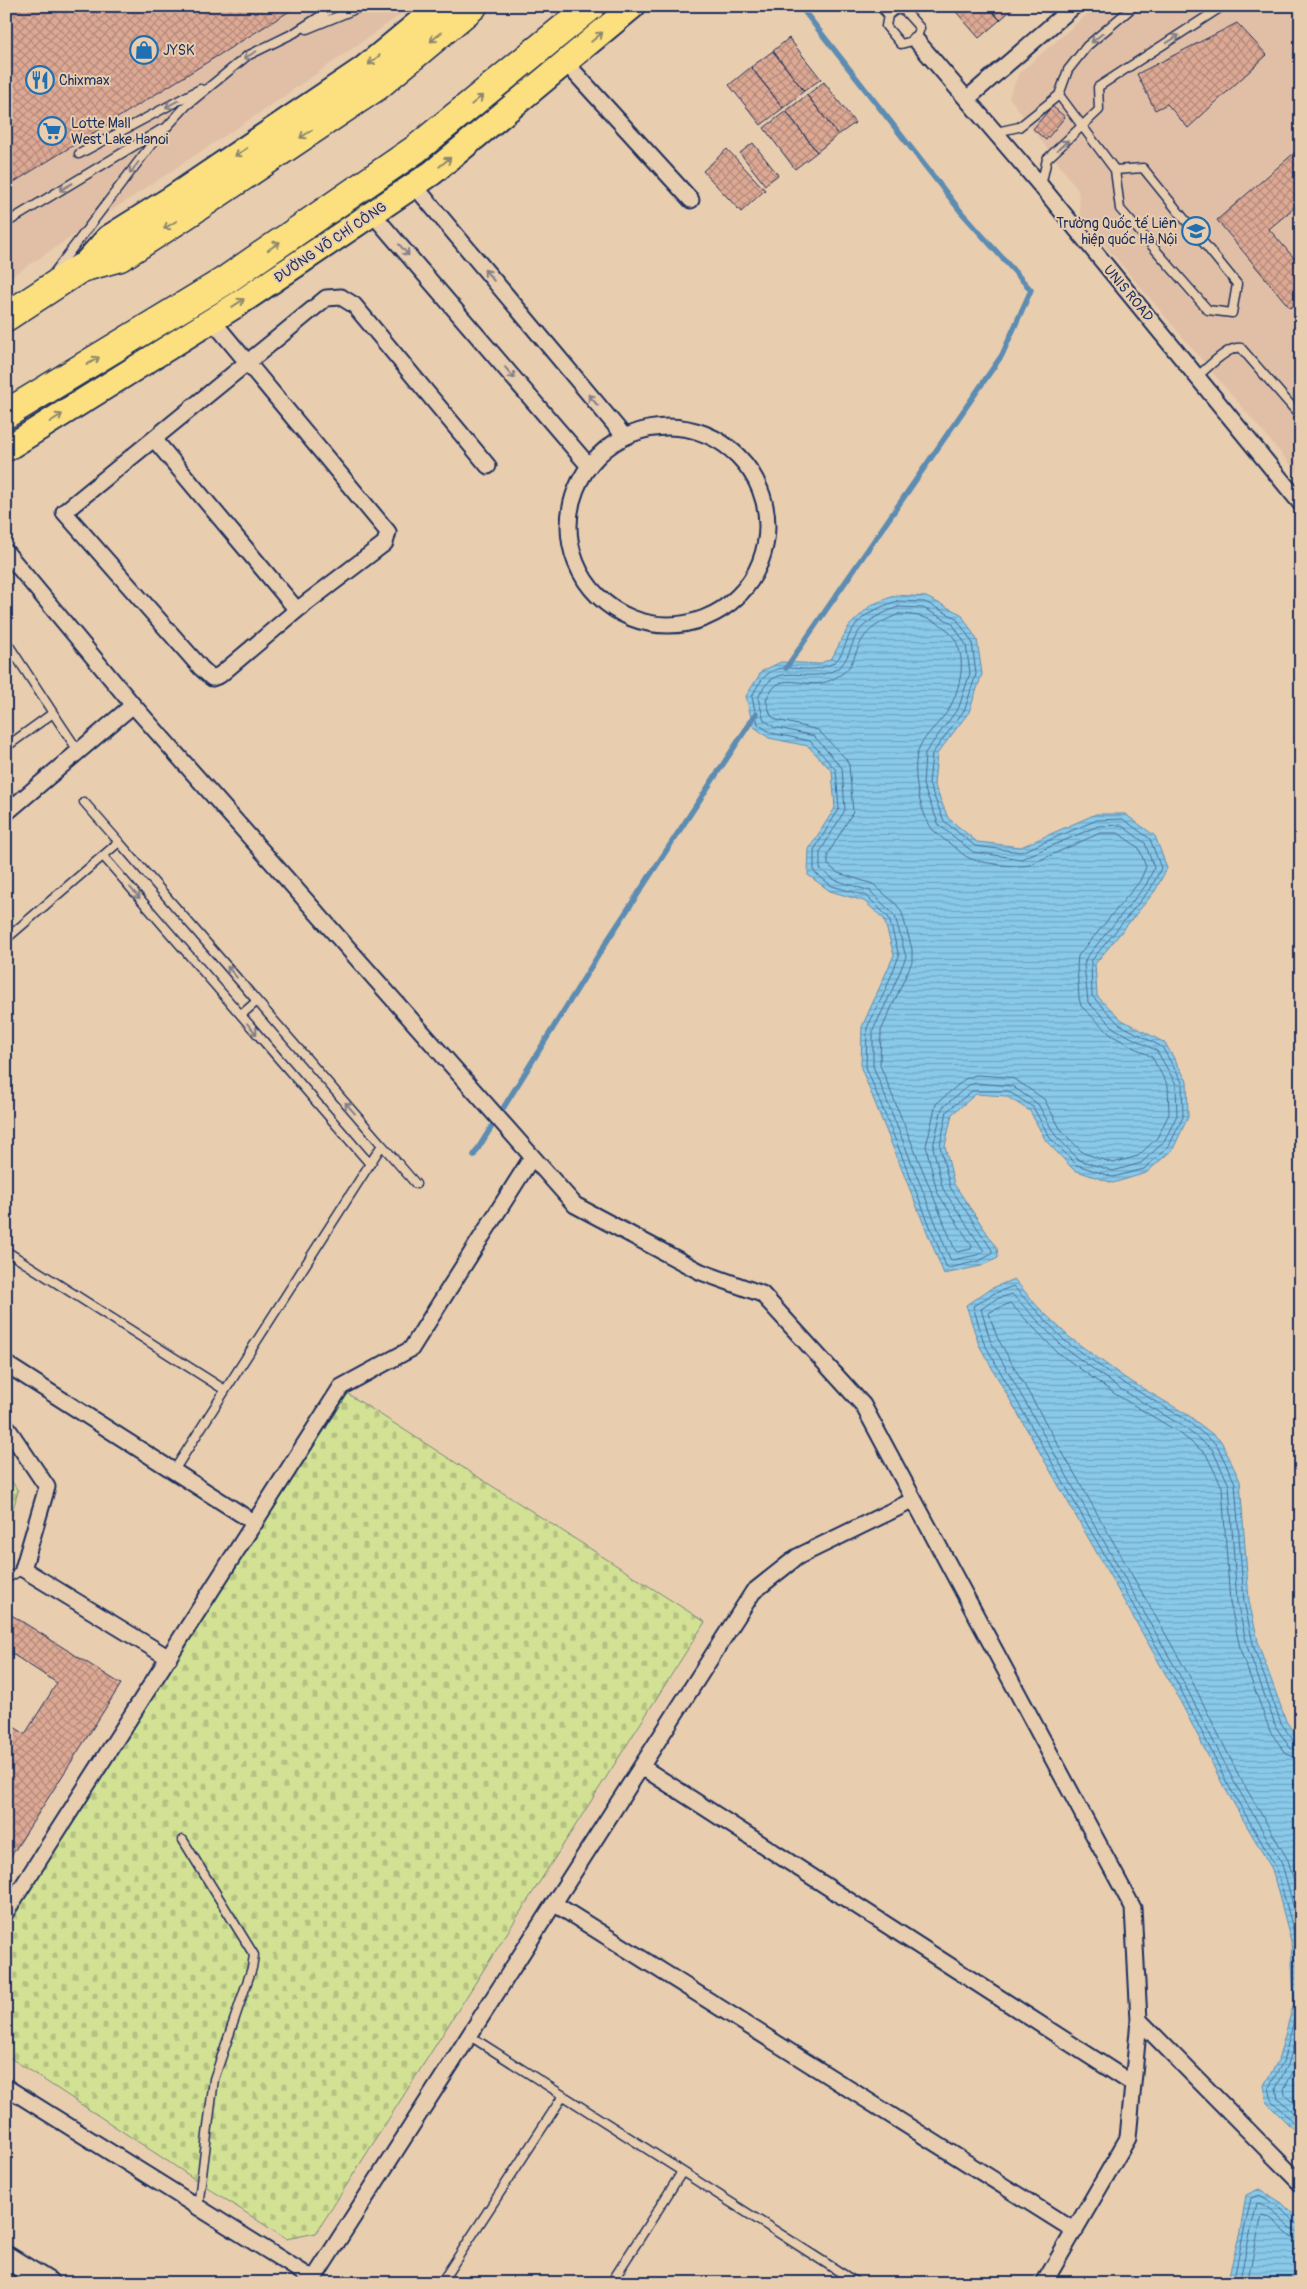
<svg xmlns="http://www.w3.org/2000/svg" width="1307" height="2289" font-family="Pangolin,sans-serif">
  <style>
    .built { fill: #e1bfa6 }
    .cemetery { fill: url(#cemetery-stones); stroke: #768879 }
    .water { fill: url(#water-rules); stroke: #5d8cb2 }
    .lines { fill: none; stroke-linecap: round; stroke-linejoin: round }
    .shore { stroke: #476d96; stroke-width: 1 }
    .stream { stroke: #5d8cb2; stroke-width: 5.5 }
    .building { fill: url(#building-cross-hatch); stroke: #1b2f5e }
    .lane-casing { stroke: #1b2f5e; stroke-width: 11 }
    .street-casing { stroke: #1b2f5e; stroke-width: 19 }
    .secondary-casing { stroke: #1b2f5e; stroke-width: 25 }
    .primary-casing { stroke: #1b2f5e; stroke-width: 28 }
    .highway-casing { stroke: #1b2f5e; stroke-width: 31 }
    .lane { stroke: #e8cdaf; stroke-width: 8 }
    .street { stroke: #e8cdaf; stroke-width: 15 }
    .secondary { stroke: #e8cdaf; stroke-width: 21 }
    .primary { stroke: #fce080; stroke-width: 24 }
    .highway { stroke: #fce080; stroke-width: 28 }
    .oneway { stroke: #8c886f }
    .oneway2 { stroke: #827e86 }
    .labels { text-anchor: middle; stroke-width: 4; stroke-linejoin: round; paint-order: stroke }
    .poi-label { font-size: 14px; fill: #1b2f5e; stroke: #e8cdaf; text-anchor: start }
    .street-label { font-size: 14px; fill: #1b2f5e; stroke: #e8cdaf }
  </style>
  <defs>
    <pattern id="cemetery-stones" width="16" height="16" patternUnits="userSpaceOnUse" patternTransform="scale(1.25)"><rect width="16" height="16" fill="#d2e194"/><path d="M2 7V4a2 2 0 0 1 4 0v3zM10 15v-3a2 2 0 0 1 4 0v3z" fill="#b4c182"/></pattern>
    <pattern id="water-rules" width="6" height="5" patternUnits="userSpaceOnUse" patternTransform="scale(1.25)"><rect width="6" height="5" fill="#89caea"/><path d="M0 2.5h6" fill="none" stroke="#6fa4c1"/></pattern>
    <pattern id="building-cross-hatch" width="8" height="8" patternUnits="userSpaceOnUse" patternTransform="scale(1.25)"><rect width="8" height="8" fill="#dea994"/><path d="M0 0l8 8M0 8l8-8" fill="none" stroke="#b38a7c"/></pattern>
  </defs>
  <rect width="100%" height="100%" fill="#e8cdaf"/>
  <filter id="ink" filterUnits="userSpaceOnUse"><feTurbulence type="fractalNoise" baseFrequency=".02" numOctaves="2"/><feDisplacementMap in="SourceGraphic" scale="10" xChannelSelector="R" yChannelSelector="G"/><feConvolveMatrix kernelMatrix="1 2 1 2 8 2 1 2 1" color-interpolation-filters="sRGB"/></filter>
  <g filter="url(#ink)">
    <path class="built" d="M6,6H413L267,108L6,280Z
      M1097,6H1301V477L1081,217L1078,190L1009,97L1019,73Z"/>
    <path class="cemetery" d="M348,1394L705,1622L316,2233L286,2239L6,2055V1921Z
      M6,1473L18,1491L6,1533Z"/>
    <path class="water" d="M896,595L926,597L961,614L977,640L982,674L969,712L937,754L934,784L948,818L977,842L1021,847L1096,814H1125L1155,836L1167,868L1155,891L1095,964L1097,996L1122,1020L1165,1043L1187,1081L1188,1117L1173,1149L1146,1173L1113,1183L1074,1170L1046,1141L1030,1111L1006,1096L976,1094L952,1114L945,1146L954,1184L997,1248L998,1258L981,1266L944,1274L861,1068L862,1027L894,955L884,919L864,901L830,891L808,875L809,849L835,808L832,771L808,746L769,738L753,726L746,696L762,671L781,662L819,664L832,658L849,626L871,605Z
      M1014,1279L1037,1306L1069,1337L1125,1378L1188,1415L1221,1441L1240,1481L1249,1601L1259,1646L1286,1721L1301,1743V2137L1267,2103L1264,2085L1278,2061L1294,2002L1291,1941L1272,1869L1223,1785L1174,1689L979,1345L966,1305L990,1289Z
      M1259,2189L1282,2203L1301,2222V2283H1227L1240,2232L1246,2195Z"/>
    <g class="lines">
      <path class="shore" d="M897,601L925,602L956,618L972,642L976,674L965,709L932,754L929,784L944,821L975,846L1021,852L1097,820L1123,819L1150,839L1161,868L1151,888L1091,961L1092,996L1119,1024L1162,1047L1182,1082L1183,1117L1169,1146L1144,1169L1113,1177L1077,1165L1050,1138L1033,1107L1008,1091H972L947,1111L940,1146L950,1187L992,1250V1254L979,1261L949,1268L946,1266L866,1067L867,1028L885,991L899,956L889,918L867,896L832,886L814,872V850L839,809L836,770L810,741L771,733L758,724L752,697C774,646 800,682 833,663C843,658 846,639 852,630C862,614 880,607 897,601Z
        M898,607L923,608L952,623L966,645L970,673L959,707L925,753L923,785L939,825L973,852L1021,859L1098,826L1121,825L1145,843L1154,868L1146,885L1086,958L1084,965L1088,1002L1115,1029L1157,1051L1176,1084L1177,1115L1164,1142L1141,1163L1113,1171L1079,1160L1055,1135L1038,1104L1012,1086L976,1083L969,1085L942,1108L933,1147L943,1189L984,1251L977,1255L952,1260L950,1259L873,1066V1030L891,993L906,957L895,916L870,891L835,880L820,869V852L845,810L842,768L814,736L774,727L764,720L758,698C777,655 807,688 838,668C848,662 851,644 857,634C866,620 883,613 898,607Z
        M899,614C955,615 974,652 953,701C947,717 930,729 921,744C909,763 919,813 933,830C940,837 949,843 957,849C961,852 964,856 969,858C979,863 1018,868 1029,865L1100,833H1118L1139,848L1146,867L1140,881L1078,956L1077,965L1079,998L1081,1006L1111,1035L1152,1057L1168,1086L1169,1114L1157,1138L1138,1156L1113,1163L1083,1153L1061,1130L1044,1099L1016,1080L1008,1077L976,1075L965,1079L936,1104L926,1146L937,1192L972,1246L971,1249L957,1252L955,1250L880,1065L881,1031L912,962V949L902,913L897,905L873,884L838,873L828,865V854L853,812L849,765L846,759L818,730L777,720L771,716L766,700C779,669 798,687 822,683C828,682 835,678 840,675C854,668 855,649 864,637C873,625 886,620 899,614Z
        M1301,1745L1295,1743L1281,1723L1254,1648L1244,1602L1235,1483L1217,1445L1185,1419L1122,1382L1065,1341L1013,1286L993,1294L973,1306L984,1343L1179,1686L1227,1783L1276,1867L1296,1939L1299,2002L1283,2062L1269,2087L1272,2101L1301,2130
        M1301,1752L1290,1748L1276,1727L1248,1649L1237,1602L1229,1485L1212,1449L1181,1425L1119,1388L1062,1346L1012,1294L996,1299L981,1309L990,1340L1184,1683L1233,1780L1282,1864L1301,1934
        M1301,1759L1286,1754L1270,1731L1241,1652L1230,1603L1222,1487L1206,1454L1177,1431L1115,1394L1057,1352L1010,1303L990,1312L989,1314L997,1337L1191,1679L1239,1776L1288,1860L1301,1905
        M1301,2020L1288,2065L1276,2088L1278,2098L1301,2121
        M1301,2049L1295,2068L1284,2089L1285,2094L1301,2110
        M1233,2283L1251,2198L1260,2195L1279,2207L1296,2224L1301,2225
        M1239,2283L1257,2203C1275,2204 1283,2231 1301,2232
        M1247,2283L1262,2215C1278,2217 1283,2239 1301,2239"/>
      <path class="stream" d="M786,668L1002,355L1031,290L962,213L800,6
        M474,1155L609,938L756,714"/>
    </g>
    <path class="building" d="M6,6H298L6,187Z
      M951,6H988L1000,20L979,38Z
      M988,6H1016L1000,20Z
      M1237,23L1267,55L1188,128L1167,104L1155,110L1137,74Z
      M789,38L821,79L804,91L773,51Z
      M773,51L804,91L783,108L751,67Z
      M751,67L783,108L761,125L729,85Z
      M824,82L855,123L838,135L807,95Z
      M807,95L838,135L817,152L786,111Z
      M1052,106L1065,117L1046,140L1033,129Z
      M786,111L817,152L795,169L764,128Z
      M753,143L778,175L765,185L740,153Z
      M1301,147V202L1269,229L1294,258L1301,252V299L1290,308L1217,220Z
      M727,149L765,190L741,212L703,171Z
      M10,1614L121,1684L6,1864V1722L25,1734L57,1683L6,1650V1621Z"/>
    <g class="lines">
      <defs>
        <path id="lane" d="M889,10H904L920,28L916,40L901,44L886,26Z
          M307,29L363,6
          M1059,95L1115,170L1120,209L1208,310L1232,313L1237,284L1143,168L1115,170
          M996,132L1019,127L1059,95L1068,70L1087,46L1134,6
          M79,154L200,89
          M1041,186L1047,159L1099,110L1098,87L1223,6
          M6,223L162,129
          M53,274L154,141L186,106L247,56L294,33L336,6
          M1198,376C1207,368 1229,345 1241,348L1301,417
          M6,641L53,713L6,747
          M53,713L79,752
          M119,842L382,1145
          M103,856L370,1164
          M6,939L119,842L84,802
          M241,1015L257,1001
          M6,1251L225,1390
          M173,1472L382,1145L416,1184
          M6,1579L23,1569
          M183,1840L254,1955L252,1968L214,2079L198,2207
          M470,2036L857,2283
          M441,2283L563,2096
          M611,2283L682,2172"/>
        <path id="street" d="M885,6L889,10L893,6
          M916,40L1041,186L1301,504
          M566,63L691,200
          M968,98L1074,6
          M414,185L625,437
          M372,213L589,466
          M212,320L388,532L385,543L297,610L220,675L212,678L201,668L64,512C151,441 239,370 326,298L341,297L354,305L488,466
          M569 526a99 99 0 1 1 198 0a99 99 0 1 1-198 0Z
          M154,439L297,610
          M6,552L133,705L575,1205L701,1272L762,1294L863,1405L1133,1908L1139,2020L1128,2138L1044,2283
          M6,813L133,705
          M6,1364L255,1523
          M6,1426L47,1487L23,1569L169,1658
          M642,1767L1133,2084
          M555,1904L1075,2231
          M6,1912L341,1387L411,1349L532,1157
          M1139,2020L1301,2184
          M6,2087L313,2279
          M311,2283L753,1592L797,1557L914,1500"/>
        <path id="secondary" d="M6,2257L48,2283"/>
        <path id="primary" d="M81,268L108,238L172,198L363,69L439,6
          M6,449L238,304L432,173L633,6"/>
        <path id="highway" d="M6,317L81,268L120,257L184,216L376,87L473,6
          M6,414L223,282L416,149L591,6"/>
      </defs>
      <use href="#lane" class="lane-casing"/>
      <use href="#street" class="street-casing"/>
      <use href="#secondary" class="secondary-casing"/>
      <use href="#primary" class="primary-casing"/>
      <use href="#highway" class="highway-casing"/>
      <use href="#lane" class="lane"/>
      <use href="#street" class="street"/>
      <use href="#secondary" class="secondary"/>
      <use href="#primary" class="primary"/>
      <use href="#highway" class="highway"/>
    </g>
    <defs><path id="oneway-shaft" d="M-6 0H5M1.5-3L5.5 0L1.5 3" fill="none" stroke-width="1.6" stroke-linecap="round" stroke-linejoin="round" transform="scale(1.25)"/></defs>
    <g class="oneway">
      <use href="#oneway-shaft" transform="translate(436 37) rotate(140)"/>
      <use href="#oneway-shaft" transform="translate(597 37) rotate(-40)"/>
      <use href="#oneway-shaft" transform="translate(374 60) rotate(140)"/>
      <use href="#oneway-shaft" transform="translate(477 100) rotate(-39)"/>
      <use href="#oneway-shaft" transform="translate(306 134) rotate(146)"/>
      <use href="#oneway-shaft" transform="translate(241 152) rotate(146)"/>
      <use href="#oneway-shaft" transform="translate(445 162) rotate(-39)"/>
      <use href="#oneway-shaft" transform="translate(170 225) rotate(148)"/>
      <use href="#oneway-shaft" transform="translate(274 246) rotate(-35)"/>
      <use href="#oneway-shaft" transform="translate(238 303) rotate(-33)"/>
      <use href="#oneway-shaft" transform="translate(93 361) rotate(-31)"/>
      <use href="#oneway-shaft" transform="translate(56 418) rotate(-32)"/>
    </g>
    <g class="oneway2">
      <use href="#oneway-shaft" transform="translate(1097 38) rotate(140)"/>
      <use href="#oneway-shaft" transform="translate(1173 39) rotate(-33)"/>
      <use href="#oneway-shaft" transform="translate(250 55) rotate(150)"/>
      <use href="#oneway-shaft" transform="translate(172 104) rotate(152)"/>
      <use href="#oneway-shaft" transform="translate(1063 145) rotate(-42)"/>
      <use href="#oneway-shaft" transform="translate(134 168) rotate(127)"/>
      <use href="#oneway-shaft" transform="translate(66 187) rotate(149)"/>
      <use href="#oneway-shaft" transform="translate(404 250) rotate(49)"/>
      <use href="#oneway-shaft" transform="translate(489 275) rotate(-130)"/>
      <use href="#oneway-shaft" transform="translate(510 373) rotate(49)"/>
      <use href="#oneway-shaft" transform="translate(593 400) rotate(-130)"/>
      <use href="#oneway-shaft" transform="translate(135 893) rotate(49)"/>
      <use href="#oneway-shaft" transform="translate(232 972) rotate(-131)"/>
      <use href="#oneway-shaft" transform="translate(252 1029) rotate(49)"/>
      <use href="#oneway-shaft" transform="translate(350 1108) rotate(-131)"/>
    </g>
  </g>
  <defs>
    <symbol id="shop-ring" viewBox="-11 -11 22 22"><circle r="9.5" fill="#e8cdaf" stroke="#1f6fb2" stroke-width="1.5"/><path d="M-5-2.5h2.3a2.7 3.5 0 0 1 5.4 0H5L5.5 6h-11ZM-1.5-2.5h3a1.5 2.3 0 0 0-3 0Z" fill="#1f6fb2"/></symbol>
    <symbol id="restaurant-ring" viewBox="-11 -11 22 22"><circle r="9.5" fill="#e8cdaf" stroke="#1f6fb2" stroke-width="1.5"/><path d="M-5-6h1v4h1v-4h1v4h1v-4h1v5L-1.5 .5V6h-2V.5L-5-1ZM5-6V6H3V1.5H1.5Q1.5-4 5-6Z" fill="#1f6fb2"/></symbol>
    <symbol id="supermarket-ring" viewBox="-11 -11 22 22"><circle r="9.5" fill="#e8cdaf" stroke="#1f6fb2" stroke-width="1.5"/><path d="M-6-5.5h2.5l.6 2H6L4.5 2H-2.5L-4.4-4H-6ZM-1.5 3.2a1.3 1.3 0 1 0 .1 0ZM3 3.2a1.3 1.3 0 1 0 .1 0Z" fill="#1f6fb2"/></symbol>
    <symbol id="school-ring" viewBox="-11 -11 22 22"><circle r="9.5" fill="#e8cdaf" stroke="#1f6fb2" stroke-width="1.5"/><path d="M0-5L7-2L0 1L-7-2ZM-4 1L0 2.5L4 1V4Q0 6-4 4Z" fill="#1f6fb2"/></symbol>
  </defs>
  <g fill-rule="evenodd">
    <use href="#shop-ring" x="128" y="34" width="32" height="32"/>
    <use href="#restaurant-ring" x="24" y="64" width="32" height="32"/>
    <use href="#supermarket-ring" x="36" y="115" width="32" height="32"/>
    <use href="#school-ring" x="1180" y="215" width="32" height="32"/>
  </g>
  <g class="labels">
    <g class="poi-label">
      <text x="163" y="55">JYSK</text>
      <text x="59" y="85">Chixmax</text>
      <text x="71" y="128">Lotte Mall<tspan x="71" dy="16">West Lake Hanoi</tspan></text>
      <text x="1177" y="228" text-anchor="end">Trường Quốc tế Liên<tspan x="1177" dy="16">hiệp quốc Hà Nội</tspan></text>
    </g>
    <g class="street-label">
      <text transform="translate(330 242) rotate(-34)" y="5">ĐƯỜNG VÕ CHÍ CÔNG</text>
      <text transform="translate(1129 293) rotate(50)" y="5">UNIS ROAD</text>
    </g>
  </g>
  <rect width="1307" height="2289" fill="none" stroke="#e8cdaf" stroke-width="25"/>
  <rect x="12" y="12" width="1282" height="2264" fill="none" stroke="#1b2f5e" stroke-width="2" filter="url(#ink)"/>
</svg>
